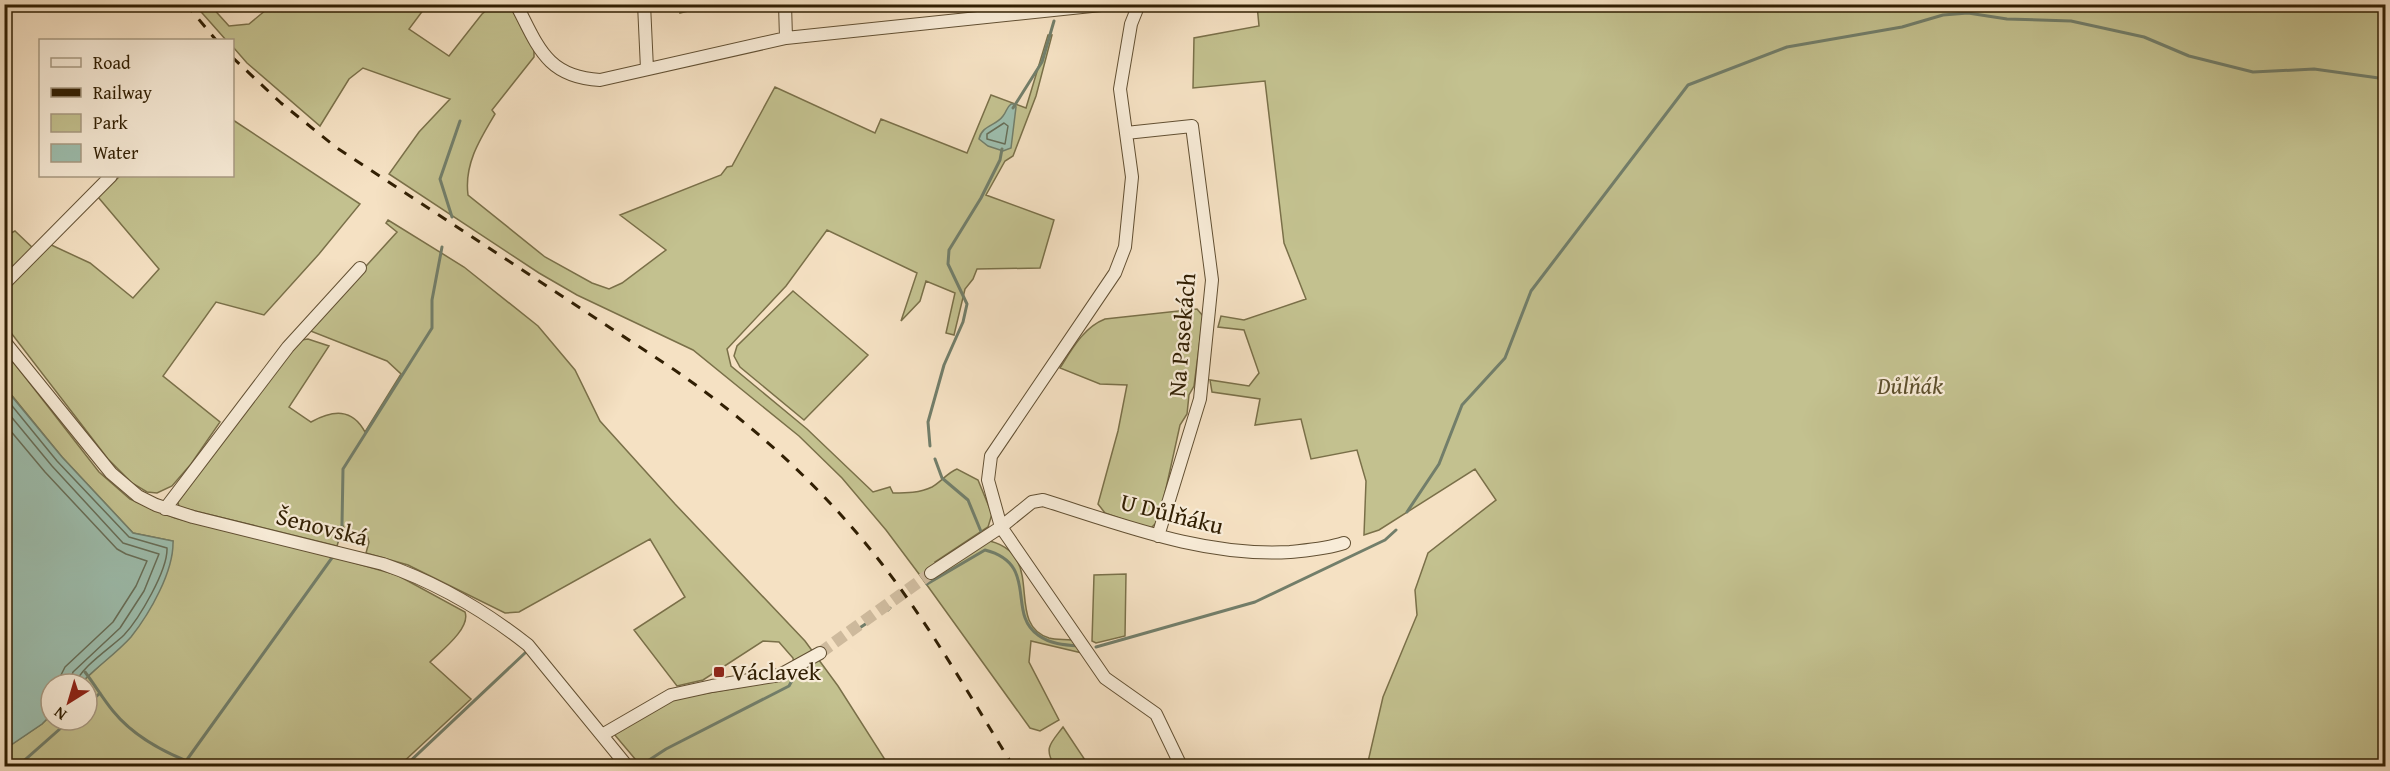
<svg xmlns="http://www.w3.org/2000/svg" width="2390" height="771" font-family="'Gentium Book Plus',serif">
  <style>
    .green { fill: #c3c18f; stroke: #7a7049; stroke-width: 1.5 }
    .water { fill: #9dbeae; stroke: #727e6a; stroke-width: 1.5 }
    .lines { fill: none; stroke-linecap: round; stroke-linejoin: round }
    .shore { stroke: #676e58; stroke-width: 1.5 }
    .stream { stroke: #727e6a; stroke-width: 3 }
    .minor-tunnel { stroke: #ceba9d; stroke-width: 12; stroke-dasharray: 12 6; stroke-linecap: butt }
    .minor-casing { stroke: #625033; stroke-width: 14 }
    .minor { stroke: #f8ecd8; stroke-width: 12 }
    .rail { stroke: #311f03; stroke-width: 3; stroke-dasharray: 10 10; stroke-linecap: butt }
    .poi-dot { fill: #8f2418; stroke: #f8ecd8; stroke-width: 2 }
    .labels { text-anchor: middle; stroke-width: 4.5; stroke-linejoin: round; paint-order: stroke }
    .street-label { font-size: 24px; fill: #311f03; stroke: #f8ecd8 }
    .park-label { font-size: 24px; font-style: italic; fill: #5d502d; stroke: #f8ecd8 }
    .poi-label { font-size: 24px; fill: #311f03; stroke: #f8ecd8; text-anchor: start }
  </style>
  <rect width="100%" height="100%" fill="#f5e1c3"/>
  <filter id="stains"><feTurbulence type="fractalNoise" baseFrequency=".00333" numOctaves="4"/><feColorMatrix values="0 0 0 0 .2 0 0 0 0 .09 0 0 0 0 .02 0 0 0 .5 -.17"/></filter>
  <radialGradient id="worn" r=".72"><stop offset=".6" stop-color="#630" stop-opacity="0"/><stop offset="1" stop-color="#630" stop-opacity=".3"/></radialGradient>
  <path class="green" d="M195,5H210L229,26L249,24L272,5H427L409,29L449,56L482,14L493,5H509L534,47V57L492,110L495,114C480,139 464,164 468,195L545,257L592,283L609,289L622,283L666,250L620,215L721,175L727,167L732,166L775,87L875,133L881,119L967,153L991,95L1026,108L1048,35H1052L1036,96L1013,156L1005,161L986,195L1054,220L1040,268L977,269L973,279L965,289L954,335L946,333L955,293L926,281L920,301L901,321L917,273L827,230L786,286L727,349L731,366L807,429L873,492L890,487L893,493C906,493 920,493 932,487C941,482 947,473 957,469L978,480L992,514L988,527L935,562L941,571L985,540C1050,552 1002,623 1049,638C1056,640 1065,639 1072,640L1082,653L1031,641L1029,662L1059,720L1040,731L1030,728L919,574L886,530L842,478L799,436L693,350L577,295L539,273L389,174L419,132L450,99L363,68L349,79L320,126L247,63L233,47L232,40H226Z
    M680,5V4L712,5L709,8L696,9L680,13Z
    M1257,5H2385V766H1367L1383,697L1417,615L1415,590L1428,553L1496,500L1475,469L1379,530L1364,535L1366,481L1357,450L1311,459L1301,419L1255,425L1260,399L1212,392L1210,380L1249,386L1259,373L1244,330L1218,327L1221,316L1244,320L1306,299L1284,243L1265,81L1193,88L1194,38L1259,26Z
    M233,120L360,204L319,254L264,315L216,302L163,376L220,422L191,464L172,486L157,493L147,492L132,483L108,459L5,325L4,290L47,243L90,263L133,298L159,269L98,197L120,176H232Z
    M388,220L464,267L538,326L575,370L600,421L675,504L805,641L838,686L889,766H641L614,734L673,699L782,680L795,674L793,658L779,642L763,641L703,680L677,686L634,630L685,597L650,539L519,612L505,613L408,565L366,553L369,542L367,535L355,532L347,533L343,526L337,546L179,507L178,502L263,382L301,340L308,339L329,346L289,407L311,422C333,410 352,408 365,432L401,374L387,361L308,330L397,232L386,223Z
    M15,231L34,249L4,278V233L9,234Z
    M793,291L868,355L804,420L740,367L734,356L737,346Z
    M1197,309L1203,316L1194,386L1189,395L1187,414L1180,425L1159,520L1150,529L1105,513L1098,504L1118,431L1127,385L1100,384L1060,368C1072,349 1084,327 1105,319Z
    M4,350L99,472L130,499L175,518L341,559L397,575L465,612C471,628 441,651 430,662L471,699L399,766H5V749L42,724L51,715V720H87V684H80L130,637L156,597L173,541L133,533L62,457L5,387Z
    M1126,574L1125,636L1096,643L1092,641L1094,575Z
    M1063,727L1089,766H1055C1043,748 1051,743 1063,727Z"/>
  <path class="water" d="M1011,104H1015L1016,107L1011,148L1003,151L988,146L979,139C982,125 996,126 1003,116C1007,111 1006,108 1011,104Z
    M4,387L62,457L133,533L173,541C174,571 150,613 131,637C116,654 96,667 80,684H51V715L42,724L5,749Z"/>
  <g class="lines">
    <path class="shore" d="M1004,123L1008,126L1005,144L987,139V134Z
      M4,396L57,461L129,537L167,548C168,570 139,619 124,635C113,646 78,669 76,684
      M4,408L52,466L123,543L159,554L144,591L120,628L73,672L69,684
      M4,423L45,472L117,549L126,554L147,561L136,586L113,622L65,667L61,675L60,684"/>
    <path class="stream" d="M1013,108L1042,62L1054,21
      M452,217L440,179L460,121
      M930,446L928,422L944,365L963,322L967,304L948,264L949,250L981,198L1000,160L1002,149
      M935,459L942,478L968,500L982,534
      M1407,512L1439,464L1462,405L1505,358L1531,291L1688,85L1787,47L1902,27L1943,15L1968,13L2007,19L2071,21L2144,37L2189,56L2253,72L2314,69L2386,79
      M338,541L342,525L343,469L432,328V300L442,247
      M927,584L985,550C1040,564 1006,613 1038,635C1050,644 1064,645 1079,646
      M888,610L890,608
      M858,629L867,623
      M1096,647L1255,602L1385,540L1396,530
      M85,672C95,685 103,699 113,711C134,737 169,755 200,766
      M87,705L100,693
      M18,766L70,720
      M184,766L186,761L334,555
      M405,766L525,653
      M640,766L666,749L789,686L795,675L804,668"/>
    <path class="minor-tunnel" d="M820,653L931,573"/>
    <defs>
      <path id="minor" d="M516,4C538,46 546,77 600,80L786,38L1101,5H1138
        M644,4L647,69
        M785,4L786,38
        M1139,4L1131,24L1120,89L1132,177L1125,247L1115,273L991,456L988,480L1001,527L1105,678L1156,714L1181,766
        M1126,133L1192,126L1212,280L1200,399L1158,536
        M4,284L111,176
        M4,341L111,473L138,496L156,505L193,517L383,564C435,582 485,611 528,645L627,766
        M165,509L288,347L360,268
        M931,573L1001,527L1032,502L1043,500C1123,525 1204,557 1290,552C1309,550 1326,549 1344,543
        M602,735L671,695L712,686L780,675L820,653"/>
    </defs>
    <use href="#minor" class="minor-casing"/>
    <use href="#minor" class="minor"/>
    <path class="rail" d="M186,4L216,40
      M232,57L281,103L337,148L676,371C754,425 824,489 882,564C931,627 971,698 1013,766"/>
  </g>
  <rect class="poi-dot" x="713" y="666" width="12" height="12" rx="3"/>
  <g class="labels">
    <g class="street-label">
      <text transform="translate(1182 335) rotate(-85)" y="8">Na Pasekách</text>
      <text transform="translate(1172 514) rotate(14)" y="8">U Důlňáku</text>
      <text transform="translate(322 527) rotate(14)" y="8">Šenovská</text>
    </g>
    <g class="park-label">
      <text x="1910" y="394">Důlňák</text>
    </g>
    <g class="poi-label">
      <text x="731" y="680">Václavek</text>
    </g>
  </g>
  <rect width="2390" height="771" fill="none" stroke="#f5e1c3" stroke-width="24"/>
  <rect x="6" y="6" width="2378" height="759" fill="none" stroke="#311f03" stroke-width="3"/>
  <rect x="12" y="12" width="2366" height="747" fill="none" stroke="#311f03" stroke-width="1.5"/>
  <rect x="39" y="39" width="195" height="138" fill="#f8ecd8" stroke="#a89a83" stroke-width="1.5"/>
  <rect x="51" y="58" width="30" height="9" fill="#f8ecd8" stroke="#a89a83" stroke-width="1.5"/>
  <text x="93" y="69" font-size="18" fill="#311f03">Road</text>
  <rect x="51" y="88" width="30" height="9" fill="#311f03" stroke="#a89a83" stroke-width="1.5"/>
  <text x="93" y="99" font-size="18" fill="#311f03">Railway</text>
  <rect x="51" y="114" width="30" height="18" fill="#c3c18f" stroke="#a89a83" stroke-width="1.5"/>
  <text x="93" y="129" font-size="18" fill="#311f03">Park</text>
  <rect x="51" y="144" width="30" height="18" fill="#9dbeae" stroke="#a89a83" stroke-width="1.5"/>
  <text x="93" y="159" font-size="18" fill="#311f03">Water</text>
  <g transform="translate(69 702) rotate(217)"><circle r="28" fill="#f8ecd8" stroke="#a89a83" stroke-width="1.5"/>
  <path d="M0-4.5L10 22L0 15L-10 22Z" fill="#8f2418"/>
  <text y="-9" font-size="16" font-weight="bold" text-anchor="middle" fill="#311f03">N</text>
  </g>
  <rect width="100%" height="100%" filter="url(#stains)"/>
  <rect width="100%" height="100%" fill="url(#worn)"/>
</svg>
